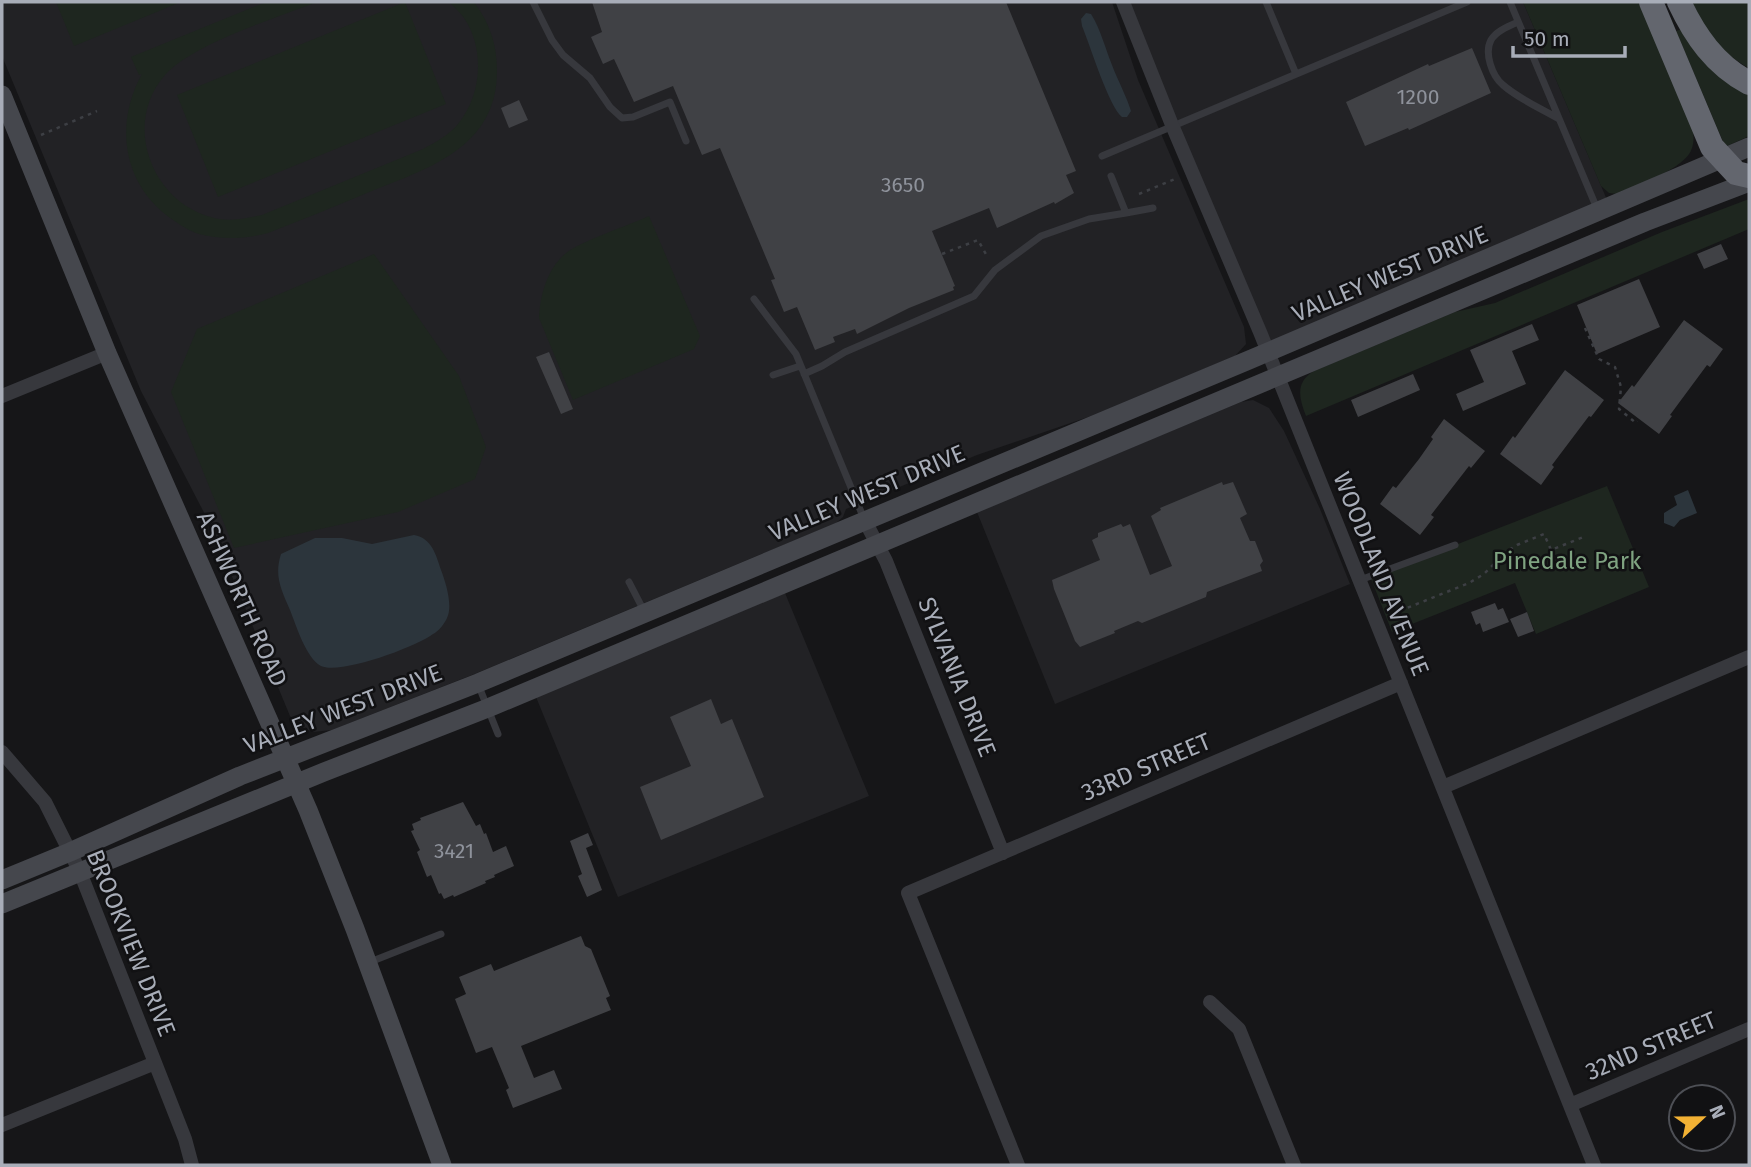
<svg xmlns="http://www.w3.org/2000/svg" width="1751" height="1167" font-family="'Fira Sans',sans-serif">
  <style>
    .built { fill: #222225 }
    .green { fill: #1e261f }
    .water { fill: #2c353c }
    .building { fill: #404145 }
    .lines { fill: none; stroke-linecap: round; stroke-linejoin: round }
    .path { stroke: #3d3f44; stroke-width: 2.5; stroke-dasharray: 3.5 5; stroke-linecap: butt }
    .lane { stroke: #37383d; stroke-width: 7 }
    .street { stroke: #37383d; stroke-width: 14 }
    .secondary { stroke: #45474d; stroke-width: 19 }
    .highway { stroke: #63666e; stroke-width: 24 }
    .labels { text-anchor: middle; stroke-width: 5; stroke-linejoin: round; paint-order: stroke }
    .number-label { font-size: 21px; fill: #8e929b }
    .street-label { font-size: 24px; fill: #a8adb8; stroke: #111113 }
    .park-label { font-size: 24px; fill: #7fa381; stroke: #111113 }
  </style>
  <rect width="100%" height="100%" fill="#161618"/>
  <path class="built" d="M2,2H1112L1138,80L1244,327L1246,344L1235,356L1091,416L977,455L846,509L843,517L836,523L472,675L332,730L313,732L300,727L290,716L212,528L141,391L2,56Z
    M1123,2H1523L1610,207L1268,352Z
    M1253,400L1269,408L1284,431L1320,509L1350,584L1055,704L977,512L1241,402Z
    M785,593L869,796L618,897L536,697Z"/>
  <path class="green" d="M56,2H181L74,46Z
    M266,2H317C276,18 193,44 165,75C121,125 153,204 214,218C230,222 246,218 262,215L423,149C436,142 449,135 458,124C482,95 485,49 464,18C460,12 454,7 449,2H474C490,23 497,45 497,71C497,149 426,169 367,193C334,207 301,220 268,233C245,239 222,240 199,234C189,231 179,224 170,218C123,184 114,124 142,74L139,75L131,57Z
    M405,2L446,104L218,197L177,95Z
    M1523,2H1642L1691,120C1693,129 1695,139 1692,148C1686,169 1636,185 1617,194L1609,193L1601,186Z
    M1690,2H1749V68C1717,50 1708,33 1690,2Z
    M1684,28L1749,91V136L1727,146L1724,144L1676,31Z
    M1749,199V229L1306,416C1299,398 1295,382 1314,371L1455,312L1495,303L1662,232Z
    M649,216L700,336L694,349L573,400L539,318C540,296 547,269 565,254C578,242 630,225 649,216Z
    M374,254L459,376L486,447L475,479L398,512L234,548L171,392L197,329Z
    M1607,486L1649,587L1536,634L1515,583L1392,632L1370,576L1427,556Z"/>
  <path class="water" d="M1086,13L1091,14C1101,30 1105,48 1112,65C1118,81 1126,95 1131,111L1127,117H1122C1109,107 1090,45 1082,26L1081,19Z
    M1688,490L1697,513L1680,520L1674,527L1664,523V513L1677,505L1674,496Z
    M414,535C432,538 436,555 441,570C446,583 453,606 447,618C445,623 438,632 433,634C416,647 340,675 321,666C306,658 296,625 290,610C281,589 274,576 281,554L315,538H342L372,544Z"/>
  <path class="building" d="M592,2H1006L1076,171L1066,175L1074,193L1055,204L1054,202L997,228L989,208L932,231L955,286L953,287L954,290L909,308L857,334L855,329L833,337L835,342L815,350L797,307L784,312L771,280L775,279L720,148L702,155L673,86L634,102L614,59L603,64L591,37L602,32Z
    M1472,48L1491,93L1409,130L1408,128L1365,146L1346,102L1428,64L1429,66Z
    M519,100L528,120L509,128L501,108Z
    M1721,244L1728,259L1704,269L1697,254Z
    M1639,279L1660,327L1597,354L1577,305Z
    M1684,320L1723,349L1710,367L1707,365L1670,415L1672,416L1659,434L1618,403L1632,385L1634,387Z
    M1532,324L1539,340L1512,351L1526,384L1463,411L1456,394L1484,382L1470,350Z
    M549,352L573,409L561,414L536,357Z
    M1565,370L1604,400L1591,417L1589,416L1552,465L1554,467L1541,485L1500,454L1513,436L1515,438Z
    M1413,374L1420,390L1358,417L1351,400Z
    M1444,419L1485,451L1471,468L1469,466L1431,515L1434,517L1420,535L1380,504L1393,486L1396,488L1419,459L1433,439L1431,437Z
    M1222,482L1223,485L1233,482L1247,514L1240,518L1250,541H1255L1263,561L1260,565L1262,571L1207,592L1206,597L1142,623L1138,621L1114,631L1115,633L1080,647L1075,641L1054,589L1052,580L1100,560L1092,540L1098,537V533L1121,524L1123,527L1130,524L1150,575L1172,566L1151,516L1161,510L1160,508Z
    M1495,603L1498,610L1503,608L1509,622L1483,632L1480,623L1476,625L1471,612Z
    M1527,612L1534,631L1518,637L1510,619Z
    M711,699L721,724L732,719L764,797L661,840L640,787L691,766L670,717Z
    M463,802L476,826L480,824L484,834L486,833L493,852L506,846L514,866L494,875L495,877L485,881L486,883L454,897L453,895L444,899L441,893L439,894L431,875L427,877L417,852L420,850L411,831L414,830L412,824L421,820L420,818Z
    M588,833L593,845L586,848L602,890L587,897L578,876L582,874L570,841Z
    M581,936L585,946L591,949L610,996L606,998L611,1010L521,1046L534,1078L554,1070L562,1089L513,1108L506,1090L509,1088L492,1047L476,1053L455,999L466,994L459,977L491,964L494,971Z"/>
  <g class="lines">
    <path class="path" d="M41,135L97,111
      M1139,194L1175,179
      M942,254L978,240L987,256
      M1585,328L1599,359L1615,367L1621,387L1619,409L1636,423L1637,421
      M1392,614L1469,583L1484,574L1506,552L1517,545L1544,534L1551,550L1586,536"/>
    <path class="lane" d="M533,2L552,40L563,55L590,78L610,107L622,118L633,117L670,102L686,141
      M1266,2L1296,74
      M1510,2L1598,211
      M1518,22C1509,26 1496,31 1491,40C1484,53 1492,76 1503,85C1519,99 1540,108 1559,119
      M1102,156L1467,2
      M1111,176L1126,213L1153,208
      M754,299L796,354L864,519
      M804,374L822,366L845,352L974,296L995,270L1041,236L1089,219L1126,213
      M773,375L800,366
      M1360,580L1455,545
      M629,582L645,613
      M478,684L498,734
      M370,962L441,934"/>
    <path class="street" d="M1123,2L1172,125L1260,332L1594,1165
      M2,396L107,353
      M865,521L886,561L1003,853
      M2,752L45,802L80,872L185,1139L192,1165
      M1443,787L1749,657
      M1210,1002L1239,1029L1294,1165
      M1570,1105L1749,1029
      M2,1125L155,1063
      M1018,1165L908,893L1401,683"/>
    <path class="secondary" d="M2,95L107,353L308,810L355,929L442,1165
      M2,880L70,852L240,776L478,683L1249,360L1749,147
      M2,904L324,772L488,708L1645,222L1749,182"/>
    <path class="highway" d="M1651,2L1712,147L1736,173L1749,176
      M1679,2C1695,36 1715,65 1749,83"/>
  </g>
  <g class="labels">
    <g class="number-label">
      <text x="1418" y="104">1200</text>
      <text x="903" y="192">3650</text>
      <text x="454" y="858">3421</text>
    </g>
    <g class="street-label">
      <text transform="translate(1390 274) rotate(-23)" y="8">VALLEY WEST DRIVE</text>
      <text transform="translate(867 493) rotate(-23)" y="8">VALLEY WEST DRIVE</text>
      <text transform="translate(1381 574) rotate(68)" y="8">WOODLAND AVENUE</text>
      <text transform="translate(242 599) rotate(66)" y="8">ASHWORTH ROAD</text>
      <text transform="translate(957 677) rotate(68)" y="8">SYLVANIA DRIVE</text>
      <text transform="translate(343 709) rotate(-21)" y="8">VALLEY WEST DRIVE</text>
      <text transform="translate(1146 767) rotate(-23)" y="8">33RD STREET</text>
      <text transform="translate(131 943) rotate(68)" y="8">BROOKVIEW DRIVE</text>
      <text transform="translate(1651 1046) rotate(-23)" y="8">32ND STREET</text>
    </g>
    <g class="park-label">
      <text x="1567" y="569">Pinedale Park</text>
    </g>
  </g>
  <rect width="1751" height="1167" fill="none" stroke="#a8adb8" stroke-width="7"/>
  <g transform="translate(1702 1118) rotate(68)"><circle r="33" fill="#111113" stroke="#4d4f55" stroke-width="2"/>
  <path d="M0-5L12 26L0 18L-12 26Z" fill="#f2b134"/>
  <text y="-10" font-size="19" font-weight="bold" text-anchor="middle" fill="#a8adb8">N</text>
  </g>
  <path d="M1513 46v10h112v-10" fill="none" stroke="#a8adb8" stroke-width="3.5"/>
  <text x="1524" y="46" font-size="21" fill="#a8adb8" stroke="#111113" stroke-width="5" paint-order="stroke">50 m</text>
</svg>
